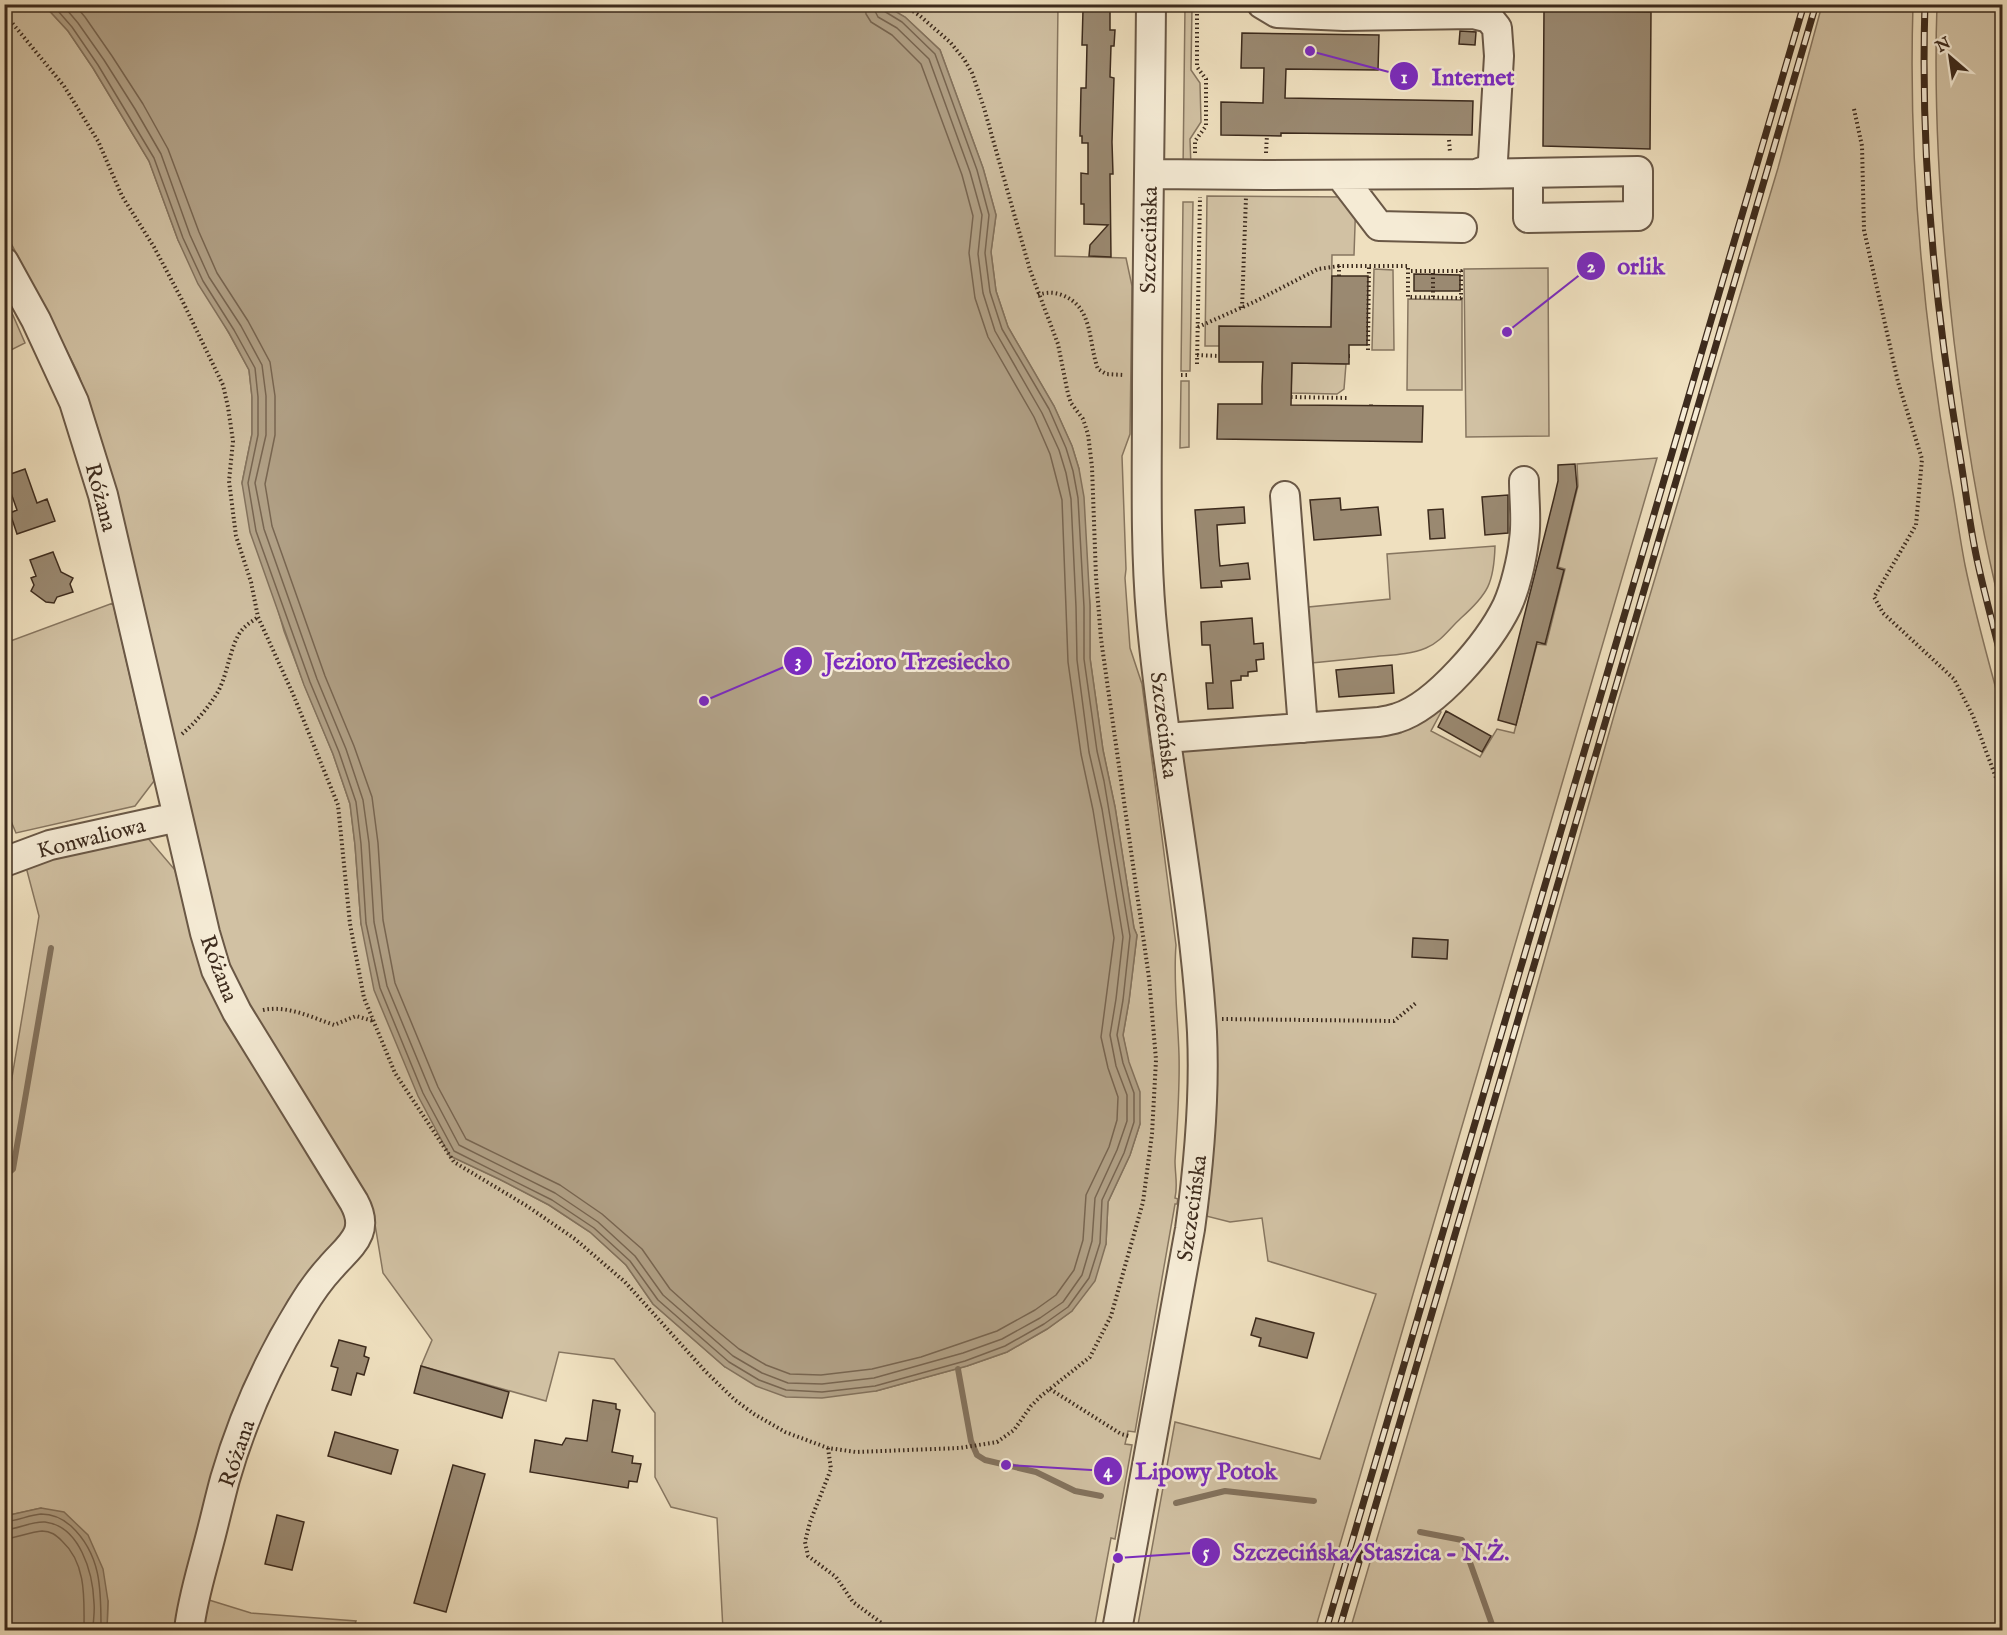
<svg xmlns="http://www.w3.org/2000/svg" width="2007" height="1635" font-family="'IM FELL English',serif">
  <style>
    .green { fill: #d1c1a3; stroke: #877660; stroke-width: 1.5 }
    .water { fill: #b2a288; stroke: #83725d; stroke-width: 1.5 }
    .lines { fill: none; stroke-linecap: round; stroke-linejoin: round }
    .shore { stroke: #786652; stroke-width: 1.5 }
    .stream { stroke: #83725d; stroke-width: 6 }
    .building { fill: #9a8971; stroke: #3d2b1d; stroke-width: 1.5 }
    .minor-casing { stroke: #6a5846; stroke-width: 32 }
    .path { stroke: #3d2b1d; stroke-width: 4; stroke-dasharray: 1.5 3; stroke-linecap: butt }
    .minor { stroke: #f5ebd5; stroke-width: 28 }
    .rail-casing { stroke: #3d2b1d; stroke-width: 7 }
    .rail { stroke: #f5ebd5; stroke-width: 4.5; stroke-dasharray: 14; stroke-linecap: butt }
    .labels { text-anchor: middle; stroke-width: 5; stroke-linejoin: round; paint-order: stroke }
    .street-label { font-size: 22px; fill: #3d2b1d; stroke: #f5ebd5 }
    .leader { fill: none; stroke: #7b2cbf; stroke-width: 2 }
    .callout-dot { fill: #7b2cbf; stroke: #f5ebd5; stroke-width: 2 }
    .mark-label { font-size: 18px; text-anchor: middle; font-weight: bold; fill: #fff }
    .callout-label { font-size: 24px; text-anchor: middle; font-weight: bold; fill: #7b2cbf; stroke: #f5ebd5; stroke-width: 5; stroke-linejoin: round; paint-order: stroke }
  </style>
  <rect width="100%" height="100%" fill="#efe0bf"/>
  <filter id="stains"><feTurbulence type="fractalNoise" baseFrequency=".00333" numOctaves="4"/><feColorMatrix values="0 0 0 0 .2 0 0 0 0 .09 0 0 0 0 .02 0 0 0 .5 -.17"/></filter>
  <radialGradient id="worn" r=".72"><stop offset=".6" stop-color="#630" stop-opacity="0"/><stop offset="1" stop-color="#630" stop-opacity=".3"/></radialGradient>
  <path class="green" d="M5,5H44L68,31L93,68L149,161L178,240L249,370L252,397V434L242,483L284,631L304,684L333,754L350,804L355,845L361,924L450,1156L499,1179L549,1205L590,1232L626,1265L653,1304L725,1367L876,1391L967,1366L1007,1352L1047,1329L1072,1311L1106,1244L1108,1202L1130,1155L1140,1124L1123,1035L1129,1001L1137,935L1134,928L1115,807L1103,750L1090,658V606L1079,469L1072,446L1054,406L1008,327L996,291L991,252L996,215L983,168L940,50L905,17L883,5H1058L1055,256L1126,258L1132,286L1130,434L1122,456L1126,569L1125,578L1130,648L1142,684L1176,945C1173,982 1178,1018 1179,1055C1180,1091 1177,1126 1175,1161C1175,1174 1178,1185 1175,1198L1178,1199L1177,1204H1175L1135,1432L1128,1431L1125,1444L1132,1445L1115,1539L1111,1538L1094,1630H723L717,1518L671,1507L655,1477V1413L614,1359L559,1352L546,1401L421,1366L432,1340L383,1273L372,1206L249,1005L230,965L219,930L116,491L97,426L78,373L48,313L5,232Z
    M1822,5H1913C1908,161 1923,317 1949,471C1955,502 1959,534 1965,565C1975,614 1989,663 2002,711V1630H1350L1453,1281L1617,705L1778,168Z
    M1937,5H2002V614C1980,525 1965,433 1954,341C1941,229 1933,117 1937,5Z
    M1185,6L1192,7L1191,70L1200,83L1201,122L1190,139L1191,167L1183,171Z
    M1207,196L1356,197L1354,255H1332L1331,327L1219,346H1205Z
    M1183,202H1193L1190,371H1181Z
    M1548,268L1549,436L1466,437L1464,269Z
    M1374,269L1393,270L1394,350H1372Z
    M5,297L25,343L5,353H4Z
    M1408,299L1462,300V390H1407Z
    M1292,363L1346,364L1344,389L1337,394L1291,393Z
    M1181,381H1189V447L1180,448Z
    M1657,458L1315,1630H1137L1175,1422L1320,1459L1376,1294L1268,1261L1262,1218L1230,1222L1206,1216L1213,1153L1217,1065L1207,934L1182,749L1437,710L1441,712L1431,731L1480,757L1497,729L1514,733L1537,644L1546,645L1565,569L1558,567L1578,486L1577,464Z
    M1495,546C1494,583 1488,594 1461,618C1449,629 1441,642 1426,648C1409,655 1389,655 1371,657C1345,660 1318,662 1292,665L1288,609L1390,599L1387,554Z
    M113,603L154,781L135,806L16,833L5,807V643Z
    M146,836L175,870L196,954L212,995L225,1019L345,1215L346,1227L338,1240L307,1273L290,1299L179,1603L175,1630H107L108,1601L41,1508L5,1516V1119L39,916L26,867L37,863Z
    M209,1600L251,1613L356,1621L353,1630H203Z"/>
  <path class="water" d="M883,4L905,17L940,50L983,168L996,215L991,252L996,291L1008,327L1054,406L1072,446L1079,469L1084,497L1090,606V658L1103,750L1115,807L1134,928L1137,935L1129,1001L1123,1035L1129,1062L1140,1092V1124L1130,1155L1108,1202L1106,1244L1095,1281L1072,1311L1047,1329L1007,1352L967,1366L876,1391L822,1398L786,1397L756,1386L725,1367L653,1304L626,1265L590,1232L549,1205L499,1179L450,1156L418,1096L374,990L361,924L355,845L350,804L333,754L304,685L250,532L242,483L252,434V397L249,370L229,333L198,284L178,240L149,161L93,68L68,31L44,5Z
    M41,1508L64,1512L88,1535L103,1569L108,1601L107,1630H5V1516Z"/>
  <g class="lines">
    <path class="shore" d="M52,4L72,27L98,65L154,158L183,238L203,281L234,330L255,368L258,397V435L248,483L256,531L310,682L339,752L356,802L361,844L366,923L380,988L423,1093L454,1151L552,1200L594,1228L630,1261L658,1300L729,1362L759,1380L786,1390L822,1392L875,1386L965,1361L1005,1346L1044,1324L1068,1307L1089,1278L1100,1243L1102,1200L1124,1153L1134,1122V1093L1123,1063L1117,1035L1123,1000L1130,936L1104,781L1097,751L1084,659V607L1078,498L1073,471L1066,448L1049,409L1002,329L990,292L985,253L989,215L977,170L935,54L902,22L884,11L881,4
      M62,4L78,23L104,60L135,109L161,154L190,235L209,277L241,326L262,365L266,396V435L255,483L264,529L317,679L346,749L363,800L369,843L374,922L387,986L430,1090L459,1145L555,1193L598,1222L635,1256L663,1295L733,1356L762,1373L788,1383L822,1384L874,1378L963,1353L1002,1339L1040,1318L1063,1302L1082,1275L1092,1241L1095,1198L1117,1150L1127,1121V1095L1116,1066L1110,1035L1116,999L1123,937L1102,809L1089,752L1077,660L1076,607L1071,499L1066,473L1059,450L1042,413L995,331L983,293L978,254L982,215L970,172L929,59L897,28L878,17L875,11L874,4
      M74,4L85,17L112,56L143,104L168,149L199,232L217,273L248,321L270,362L275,396V435L265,484L272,526L325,676L354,746L372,797L378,843L383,920L395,983L438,1087L466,1139L560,1185L602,1214L642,1249L670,1289L710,1325L739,1349L766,1365L790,1374L821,1375L872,1369L921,1357L997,1331L1035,1310L1056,1295L1074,1270L1083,1240L1086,1195L1109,1147L1117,1120L1118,1097L1108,1068L1101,1037L1114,938L1093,810L1081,754L1068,662L1062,500L1050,454L1034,417L988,337L975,298L969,253L973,216L962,175L921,64L892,35L871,22L866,14L865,4
      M4,1522C17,1521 29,1515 41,1514C53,1514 62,1518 71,1526C102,1555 101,1591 101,1630
      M4,1530C18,1529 32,1521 45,1522C80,1526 93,1573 94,1603C95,1612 93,1621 93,1630
      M4,1539C17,1538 29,1532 42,1531C51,1531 56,1535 62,1541C87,1564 84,1600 84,1630"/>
    <path class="stream" d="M4,1177L13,1169L51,948
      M958,1369L971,1441L977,1455L985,1460L1036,1472L1075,1491L1101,1496
      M1176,1503L1225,1491L1314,1501
      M1420,1532L1462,1540L1494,1630"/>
  </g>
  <path class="building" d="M1083,10H1110V30H1115L1114,46H1111L1110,77L1114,78L1112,142L1113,174H1110L1111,257L1089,256L1090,245L1108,225L1084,224V204H1081V173L1088,174V143H1082V136H1080L1081,88H1086L1087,45H1082Z
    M1544,10L1651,12L1650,149L1543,146Z
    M1460,31L1476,32L1475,45L1459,44Z
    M1242,33L1379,35L1378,70L1286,69L1285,98L1473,101L1472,135L1281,133V136L1221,135V102L1263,103L1264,68H1241Z
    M1414,274L1460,275V291H1414Z
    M1332,276H1368L1367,345H1349V364L1292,363L1291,405L1423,406L1422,442L1217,439L1218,404H1262V386L1263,362H1219V326L1331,327Z
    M1575,464L1577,487L1557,568L1564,570L1545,644L1537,642L1516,725L1498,720L1554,498L1558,481V465Z
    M25,469L37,503L47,499L55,521L17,534L10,513L17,510L5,476Z
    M1508,495V533L1485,535L1482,497Z
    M1340,498L1341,510L1378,507L1381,535L1314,540L1310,500Z
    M1244,507L1245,523L1217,525L1219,557L1220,566L1248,563L1250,579L1221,581L1222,587L1201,588L1195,510Z
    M1443,509L1445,538L1430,539L1428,510Z
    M53,552L61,572L73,578L70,584L73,592L57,597L54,603L46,602L31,591L34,585L31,578L36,576L30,560Z
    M1252,618L1254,644L1263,643L1264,659L1256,660L1257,671L1248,672V676H1241V680L1231,681L1233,708L1208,709L1206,683H1213L1210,645H1202L1201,622Z
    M1392,665L1394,693L1339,697L1336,670Z
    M1446,711L1491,736L1482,752L1438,727Z
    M1413,938L1448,940L1447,959L1412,957Z
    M1256,1318L1314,1333L1307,1358L1259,1346L1261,1338L1251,1335Z
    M339,1340L366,1347L364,1356L369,1358L364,1375L357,1373L351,1395L332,1390L338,1368L331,1366Z
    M421,1366L509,1392L502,1418L414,1393Z
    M593,1400L616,1404V1409L620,1410L612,1452L633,1456L632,1463L641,1464L637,1482L629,1481L628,1488L530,1472L535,1440L562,1445L566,1438L587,1441Z
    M335,1432L398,1450L391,1474L328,1456Z
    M453,1465L485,1474L446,1612L414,1603Z
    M277,1515L304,1522L292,1570L265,1564Z"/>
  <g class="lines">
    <defs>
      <path id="minor" d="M1149,174L1266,175L1476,174L1490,169L1493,160L1499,56L1497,28L1489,18L1473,14L1344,16L1277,13L1262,4
        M1476,174L1638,171V216L1528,218V173
        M1340,175L1379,226L1462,228
        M4,262L36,320L74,402L103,495L205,933L216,970L237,1012L354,1202C371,1233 350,1245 331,1267C319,1280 310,1293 301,1308C269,1360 242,1420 225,1479C219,1501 214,1524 208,1546C201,1573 192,1602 189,1630
        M1285,496L1303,728
        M1166,738L1379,722C1385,721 1391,720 1397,718C1436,706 1489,643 1507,606C1515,589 1522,559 1524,540C1527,521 1524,500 1524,481
        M4,862L50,845L178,817
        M1117,1630L1190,1229C1199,1164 1205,1098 1202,1032C1194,892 1163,755 1151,615C1145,544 1147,472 1147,400C1147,268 1150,136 1151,4"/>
    </defs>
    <use href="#minor" class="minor-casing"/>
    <path class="path" d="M4,13L64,86L98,141L122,196L154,247L181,298L223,385L228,407L233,441L229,481L236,536L251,582L258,617L293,694L338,805L350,924L364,998L395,1073L454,1162L527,1206L575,1239L625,1282L706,1372L735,1400L754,1414L785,1432L828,1448L856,1452L960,1448L997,1442L1014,1430L1031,1406L1041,1396L1090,1357L1111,1316L1143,1202L1152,1134L1156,1060L1149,978L1101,639L1096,577L1092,467L1088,434L1083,419L1071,403L1068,394L1058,344L1030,270L984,108L972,73L964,59L950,42L920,16L903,4
      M1854,109L1862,146L1864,230L1898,382L1922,459L1916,525L1874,597L1883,613L1954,679L1973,716L2002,794
      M1449,140L1450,152
      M1195,153V141L1206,126V79L1197,67V4
      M1266,153L1267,135
      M1339,276V266H1408V297L1461,298V271H1408
      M1038,295C1046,292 1054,292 1062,295C1094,307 1088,343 1098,369L1106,374L1124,375
      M1433,297V271
      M1242,308L1246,197
      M1198,327L1254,302L1318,269L1339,266
      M1368,350L1369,266
      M1197,355L1219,356
      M1349,356H1350
      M1197,364L1200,197
      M1181,375H1189
      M1291,397L1348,398
      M1371,406V403
      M182,734C195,723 207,709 216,695C228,677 230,642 243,629C247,624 253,621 258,617
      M263,1010C287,1005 311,1017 334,1025L356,1016L373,1021
      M1222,1019L1394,1021L1416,1003
      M1050,1389L1121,1434L1129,1436
      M828,1448L831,1469L810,1522L805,1542L808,1556L836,1577L853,1602L891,1630"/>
    <use href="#minor" class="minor"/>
    <defs>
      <path id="rail" d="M1925,4C1920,155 1935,308 1960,456C1966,492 1970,529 1978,564C1985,596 1994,628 2002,661
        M1326,1630L1804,4
        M1339,1630L1816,4"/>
    </defs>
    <use href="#rail" class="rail-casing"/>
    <use href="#rail" class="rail"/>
  </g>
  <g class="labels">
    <g class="street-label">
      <text transform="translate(1148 240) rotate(-89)" y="8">Szczecińska</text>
      <text transform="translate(102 497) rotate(75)" y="8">Różana</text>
      <text transform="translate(1165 725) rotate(83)" y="8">Szczecińska</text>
      <text transform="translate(91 837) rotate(-14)" y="8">Konwaliowa</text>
      <text transform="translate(220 968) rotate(69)" y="8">Różana</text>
      <text transform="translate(1191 1208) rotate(-82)" y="8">Szczecińska</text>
      <text transform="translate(236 1453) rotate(-71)" y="8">Różana</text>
    </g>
  </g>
  <path class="leader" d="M1310 51L1404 76M1507 332L1591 266M704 701L798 661M1006 1465L1108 1471M1118 1558L1206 1552"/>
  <g class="callout-dot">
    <circle cx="1310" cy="51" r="6"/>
    <circle cx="1507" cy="332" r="6"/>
    <circle cx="704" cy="701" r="6"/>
    <circle cx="1006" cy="1465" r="6"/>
    <circle cx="1118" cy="1558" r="6"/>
    <circle cx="1404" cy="76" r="15"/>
    <circle cx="1591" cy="266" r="15"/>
    <circle cx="798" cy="661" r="15"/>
    <circle cx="1108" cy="1471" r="15"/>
    <circle cx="1206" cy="1552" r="15"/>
  </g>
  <g class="mark-label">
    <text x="1404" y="83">1</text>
    <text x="1591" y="272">2</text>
    <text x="798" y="667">3</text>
    <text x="1108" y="1477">4</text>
    <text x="1206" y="1558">5</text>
  </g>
  <g class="callout-label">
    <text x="1473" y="85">Internet</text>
    <text x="1641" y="274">orlik</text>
    <text x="917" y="669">Jezioro Trzesiecko</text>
    <text x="1206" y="1479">Lipowy Potok</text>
    <text x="1371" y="1560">Szczecińska/ Staszica - N.Ż.</text>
  </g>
  <rect width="2007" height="1635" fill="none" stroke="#efe0bf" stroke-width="24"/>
  <rect x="6" y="6" width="1995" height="1623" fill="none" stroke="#3d2b1d" stroke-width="3"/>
  <rect x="12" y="12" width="1983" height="1611" fill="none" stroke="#3d2b1d" stroke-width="1.5"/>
  <g transform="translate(1950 57) rotate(331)" stroke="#f5ebd5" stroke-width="4.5" paint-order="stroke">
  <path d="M0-4.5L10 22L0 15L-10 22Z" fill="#3d2b1d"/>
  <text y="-9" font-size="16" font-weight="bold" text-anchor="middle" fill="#3d2b1d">N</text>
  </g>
  <rect width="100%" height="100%" filter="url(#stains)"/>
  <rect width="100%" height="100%" fill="url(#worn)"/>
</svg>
